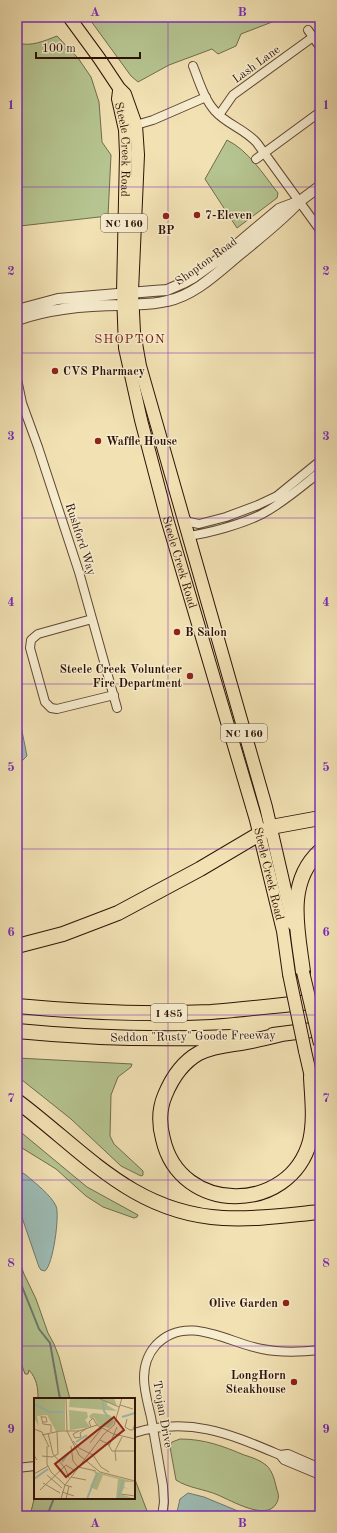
<svg xmlns="http://www.w3.org/2000/svg" width="337" height="1533" font-family="'Old Standard TT',serif">
  <style>
    .green { fill: #b5c490; stroke: #726b4c }
    .water { fill: #9dbcb5; stroke: #71786f }
    .lines { fill: none; stroke-linecap: round; stroke-linejoin: round }
    .stream { stroke: #71786f; stroke-width: 2 }
    .minor-casing { stroke: #604632; stroke-width: 10 }
    .tertiary-casing { stroke: #604632; stroke-width: 12 }
    .primary-casing { stroke: #2f1207; stroke-width: 14 }
    .motorway-casing { stroke: #2f1207; stroke-width: 16 }
    .minor { stroke: #f6ecce; stroke-width: 8 }
    .tertiary { stroke: #f6ecce; stroke-width: 10 }
    .primary { stroke: #f1e1b3; stroke-width: 12 }
    .motorway { stroke: #f1e1b3; stroke-width: 14 }
    .primary-bridge-casing { stroke: #2f1207; stroke-width: 14; stroke-linecap: butt }
    .primary-bridge { stroke: #f1e1b3; stroke-width: 12 }
    .grid { fill: none; stroke: #7b2cbf; stroke-width: 1; stroke-opacity: 0.55 }
    .poi-dot { fill: #8f2418; stroke: #f6ecce; stroke-width: 1.5 }
    .labels { text-anchor: middle; stroke-width: 3; stroke-linejoin: round; paint-order: stroke }
    .shield { fill: #f6ecce; stroke: #6b5343; stroke-width: 1 }
    .shield-label { font-size: 11px; font-weight: bold; fill: #2f1207 }
    .street-label { font-size: 12px; fill: #2f1207; stroke: #f6ecce }
    .poi-label { font-size: 12px; font-weight: bold; fill: #2f1207; stroke: #f6ecce; text-anchor: start }
    .neighbourhood-label { font-size: 13px; letter-spacing: 1px; fill: #7a1f14; stroke: #f6ecce }
    .inset-river { fill: none; stroke: #9dbcb5; stroke-width: 2 }
    .inset-road { fill: none; stroke: #a38e6e; stroke-width: 1 }
    .view { fill: #8f2418; fill-opacity: 0.15; stroke: #8f2418; stroke-width: 2 }
    .inset-edge { fill: none; stroke: #2f1207; stroke-width: 2 }
    .neatline { fill: none; stroke: #7b2cbf; stroke-width: 1.5 }
    .grid-label { font-size: 13px; text-anchor: middle; font-weight: bold; fill: #7b2cbf }
  </style>
  <rect width="100%" height="100%" fill="#f1e1b3"/>
  <filter id="stains"><feTurbulence type="fractalNoise" baseFrequency=".005" numOctaves="4"/><feColorMatrix values="0 0 0 0 .2 0 0 0 0 .09 0 0 0 0 .02 0 0 0 .5 -.17"/></filter>
  <radialGradient id="worn" r=".72"><stop offset=".6" stop-color="#630" stop-opacity="0"/><stop offset="1" stop-color="#630" stop-opacity=".3"/></radialGradient>
  <path class="green" d="M88,17H285L241,34L236,46L218,54L212,49L169,65L138,82L131,76Z
    M57,36L78,58L91,77L99,102L102,142L111,155L108,216L20,226L17,262V43C31,47 44,41 57,36Z
    M227,140C249,151 263,174 278,193L277,198L237,228L205,179Z
    M17,1058L132,1064L131,1067L118,1077L111,1095L110,1136L114,1144L143,1171V1175L141,1176L121,1166L71,1119L17,1076Z
    M17,1129L87,1187L138,1215L137,1217L134,1218L103,1207L86,1196L56,1169L22,1148L17,1149Z
    M17,1255L24,1274L36,1299L48,1333L54,1344L59,1357L70,1399H38C38,1388 37,1379 29,1370L28,1374H25L17,1352Z
    M180,1439C204,1439 223,1446 244,1455C251,1457 260,1460 266,1465C273,1471 275,1482 277,1490C279,1495 279,1499 276,1504C266,1521 232,1501 218,1495C204,1489 188,1488 176,1480L170,1447L172,1442Z
    M134,1477L149,1516C137,1516 125,1516 113,1516C101,1516 89,1510 78,1516H30L35,1495V1498H134Z"/>
  <path class="water" d="M17,706L27,756L17,766Z
    M23,1173L26,1175C35,1183 51,1195 56,1206C60,1215 53,1265 45,1271L41,1270L39,1267L17,1203V1174Z
    M188,1493L204,1497L250,1516H176L180,1499Z"/>
  <g class="lines">
    <path class="stream" d="M17,1274L39,1329L50,1343L60,1399
      M47,1516L54,1498"/>
    <defs>
      <path id="minor" d="M308,30L320,47
        M193,66C199,81 204,99 215,111C226,124 245,129 257,143L320,230
        M219,115L233,95L313,37
        M136,125L153,120L206,97
        M256,159L320,112
        M17,379L22,403L38,447L79,572L117,708
        M183,517L189,522L199,524L226,517L258,505L277,496L320,461
        M188,536C210,533 242,524 262,514C283,503 302,486 320,472
        M92,619L38,634L31,640L30,648L45,702L51,708L57,709L114,695
        M134,1433C190,1416 230,1434 280,1455L288,1454L320,1468
        M280,1455L284,1460L320,1475
        M17,1468L35,1466
        M162,1516L164,1502L163,1486C159,1463 155,1440 151,1417C148,1404 144,1391 144,1378C144,1366 148,1354 156,1345C187,1313 228,1343 262,1349C281,1353 301,1352 320,1350"/>
      <path id="tertiary" d="M17,310L58,299L153,291L167,290L183,283L194,277L222,257L279,209L300,201L320,186
        M17,320C51,308 86,305 122,305C137,304 152,305 167,301C197,295 222,268 245,250C263,235 281,221 297,204"/>
      <g id="primary">
        <path d="M69,17L99,58L119,88L125,94L136,125L138,155L132,292L134,332L140,366L266,807L293,924"/>
        <path id="s1" d="M119,91L118,99L125,130L126,154L123,293L125,348L141,420L167,519L256,820L283,931L289,974"/>
        <path d="M305,1051L313,1086"/>
      </g>
      <path id="motorway" d="M17,946L63,934L118,913L200,869L271,827L320,818
        M303,972C298,931 285,883 320,851
        M17,1006C81,1012 147,1015 211,1012C248,1009 284,1005 320,1001
        M17,1031C89,1038 160,1040 232,1037
        M282,1034C270,1037 258,1040 246,1042C230,1045 215,1045 199,1053C183,1062 172,1078 165,1095C159,1109 159,1124 163,1139C180,1215 290,1215 310,1141C315,1120 312,1098 311,1077
        M273,1035L320,1029
        M17,1101C84,1151 132,1213 223,1218C255,1220 288,1215 320,1212"/>
    </defs>
    <use href="#minor" class="minor-casing"/>
    <use href="#tertiary" class="tertiary-casing"/>
    <use href="#primary" class="primary-casing"/>
    <use href="#motorway" class="motorway-casing"/>
    <use href="#minor" class="minor"/>
    <use href="#tertiary" class="tertiary"/>
    <use href="#primary" class="primary"/>
    <use href="#motorway" class="motorway"/>
    <defs>
      <path id="primary-bridge" d="M303,972L320,1044
        M289,974L305,1051"/>
    </defs>
    <use href="#primary-bridge" class="primary-bridge-casing"/>
    <use href="#primary-bridge" class="primary-bridge"/>
  </g>
  <path class="grid" d="M168,17V1516M17,187H320M17,353H320M17,518H320M17,684H320M17,849H320M17,1015H320M17,1180H320M17,1346H320"/>
  <g class="poi-dot">
    <circle cx="197" cy="215" r="4"/>
    <circle cx="166" cy="216" r="4"/>
    <circle cx="55" cy="371" r="4"/>
    <circle cx="98" cy="441" r="4"/>
    <circle cx="177" cy="632" r="4"/>
    <circle cx="190" cy="676" r="4"/>
    <circle cx="286" cy="1303" r="4"/>
    <circle cx="294" cy="1382" r="4"/>
  </g>
  <g class="labels">
    <g class="shield">
      <rect x="101" y="214" width="46" height="18" rx="3"/>
      <rect x="221" y="724" width="46" height="18" rx="3"/>
      <rect x="151" y="1004" width="36" height="18" rx="3"/>
    </g>
    <g class="shield-label">
      <text x="124" y="227">NC 160</text>
      <text x="244" y="737">NC 160</text>
      <text x="169" y="1017">I 485</text>
    </g>
    <g class="street-label">
      <text transform="translate(256 64) rotate(-36)" y="4">Lash Lane</text>
      <text dy="4" stroke="none"><textPath href="#s1" startOffset="59">Steele Creek Road</textPath></text>
      <text transform="translate(206 261) rotate(-36)" y="4">Shopton Road</text>
      <text transform="translate(81 539) rotate(72)" y="4">Rushford Way</text>
      <text dy="4" stroke="none"><textPath href="#s1" startOffset="479">Steele Creek Road</textPath></text>
      <text dy="4" stroke="none"><textPath href="#s1" startOffset="803">Steele Creek Road</textPath></text>
      <text transform="translate(193 1036) rotate(-1)" y="4">Seddon "Rusty" Goode Freeway</text>
      <text transform="translate(163 1414) rotate(80)" y="4">Trojan Drive</text>
    </g>
    <g class="poi-label">
      <text x="205" y="219">7-Eleven</text>
      <text x="166" y="234" text-anchor="middle">BP</text>
      <text x="63" y="375">CVS Pharmacy</text>
      <text x="106" y="445">Waffle House</text>
      <text x="185" y="636">B Salon</text>
      <text x="182" y="673" text-anchor="end">Steele Creek Volunteer<tspan x="182" dy="14">Fire Department</tspan></text>
      <text x="278" y="1307" text-anchor="end">Olive Garden</text>
      <text x="286" y="1379" text-anchor="end">LongHorn<tspan x="286" dy="14">Steakhouse</tspan></text>
    </g>
    <g class="neighbourhood-label">
      <text x="130" y="343">SHOPTON</text>
    </g>
  </g>
  <g transform="translate(34 1398)">
    <rect width="101" height="101" fill="#f1e1b3"/>
    <path d="M0,0H31V32L22,33L13,17L3,18L5,28L0,20ZM36,0H80L83,8L73,4V7L83,13L35,9ZM35,12L53,14L54,19L51,22L56,29L36,32ZM59,15L76,17L80,22L79,26L75,30L64,27L60,19L57,21L55,18ZM59,73L101,84H91L90,89L95,91L90,90L87,96L101,101H82L84,81L69,77L63,92L56,89L62,76Z" fill="#b5c490"/>
    <path class="inset-river" d="M69,4L70,13L74,19M0,6L15,14H30M88,19L101,15M42,44L53,37M28,64L35,54M0,81L14,71M53,101L63,75M84,101L89,82"/>
    <path class="inset-road" d="M32,0L33,33L45,57L66,74L101,83M64,0L85,9M86,7L99,11M7,18L9,26L17,27V34M7,19H12L13,24H8M93,21L91,29L96,32H99L101,25M57,29L55,24L59,20L63,27M0,31L8,34L15,49M45,33L39,36L41,40L47,39L46,35L53,30M14,35L19,56L31,70L35,80M80,36L101,41M8,37L26,33H45L63,27L81,37M66,42L74,46L78,53H101M39,43L45,50L59,57L67,69L75,74M0,44V57L3,62M56,45L68,30M13,48V66L17,74L31,87L38,89M37,48L39,63L44,69L62,73M75,48L83,29M8,58L18,59L24,56L23,34M82,63L81,53L88,39M0,76L14,68M13,77L28,90M37,79L52,82M9,85L26,95M6,92L32,67L41,73M28,94L40,98M87,96L101,98M0,101H15M27,101L31,87L70,36L80,27L88,0M32,101L35,88"/>
    <path class="view" d="M80,19L90,32L32,79L21,66Z"/>
    <rect width="101" height="101" class="inset-edge"/>
  </g>
  <rect width="337" height="1533" fill="none" stroke="#f1e1b3" stroke-width="44"/>
  <path d="M36 52v6h104v-6" fill="none" stroke="#2f1207" stroke-width="2"/>
  <text x="42" y="52" font-size="12" fill="#2f1207" stroke="#f6ecce" stroke-width="3" paint-order="stroke">100 m</text>
  <rect x="22" y="22" width="293" height="1489" class="neatline"/>
  <g class="grid-label">
    <text x="95" y="16">A</text>
    <text x="242" y="16">B</text>
    <text x="11" y="109">1</text>
    <text x="326" y="109">1</text>
    <text x="11" y="275">2</text>
    <text x="326" y="275">2</text>
    <text x="11" y="440">3</text>
    <text x="326" y="440">3</text>
    <text x="11" y="606">4</text>
    <text x="326" y="606">4</text>
    <text x="11" y="771">5</text>
    <text x="326" y="771">5</text>
    <text x="11" y="936">6</text>
    <text x="326" y="936">6</text>
    <text x="11" y="1102">7</text>
    <text x="326" y="1102">7</text>
    <text x="11" y="1267">8</text>
    <text x="326" y="1267">8</text>
    <text x="11" y="1433">9</text>
    <text x="326" y="1433">9</text>
    <text x="95" y="1527">A</text>
    <text x="242" y="1527">B</text>
  </g>
  <rect width="100%" height="100%" filter="url(#stains)"/>
  <rect width="100%" height="100%" fill="url(#worn)"/>
</svg>
